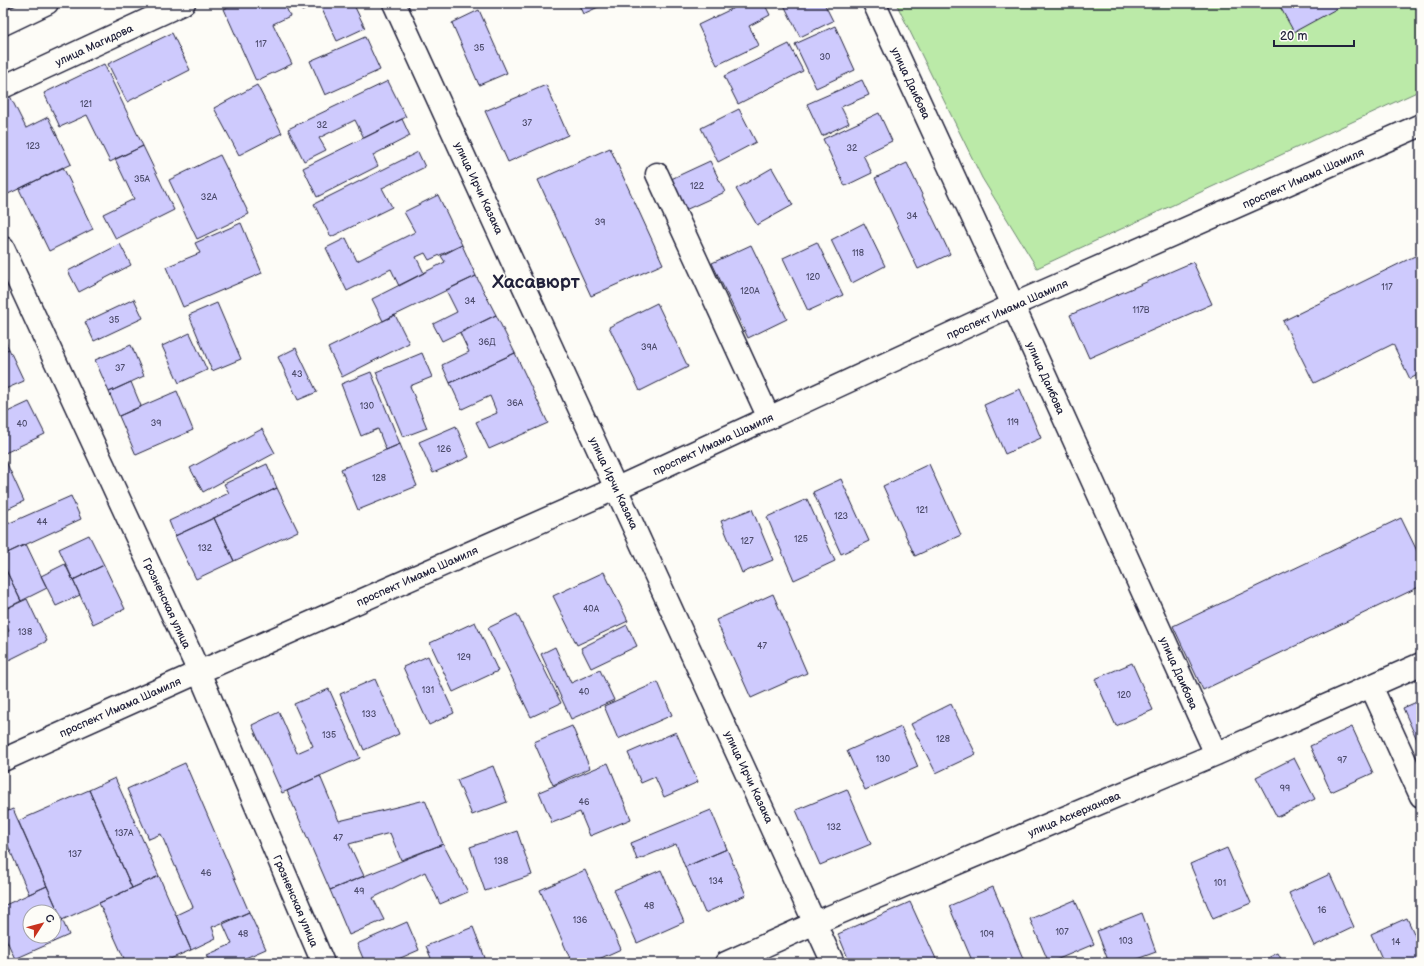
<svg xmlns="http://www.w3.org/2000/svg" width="1424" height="966" font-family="'Balsamiq Sans',sans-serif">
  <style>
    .green { fill: #bbeaa8; stroke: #6e8672 }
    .building { fill: #cecafd; stroke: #22223b; fill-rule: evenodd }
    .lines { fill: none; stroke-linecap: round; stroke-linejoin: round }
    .minor-casing { stroke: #22223b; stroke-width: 25 }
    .major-casing { stroke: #22223b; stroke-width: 25 }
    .minor { stroke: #fdfcf7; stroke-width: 22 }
    .major { stroke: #fdfcf7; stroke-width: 22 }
    .labels { text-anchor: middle; stroke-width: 3.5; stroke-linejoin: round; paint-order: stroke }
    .number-label { font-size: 9px; fill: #4d4c6c }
    .street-label { font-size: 11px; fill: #22223b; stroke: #fdfcf7 }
    .town-label { font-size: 19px; font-weight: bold; fill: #22223b; stroke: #fdfcf7 }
  </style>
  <rect width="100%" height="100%" fill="#fdfcf7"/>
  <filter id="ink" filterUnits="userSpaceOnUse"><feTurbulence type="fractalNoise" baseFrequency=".025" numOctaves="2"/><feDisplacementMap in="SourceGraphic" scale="8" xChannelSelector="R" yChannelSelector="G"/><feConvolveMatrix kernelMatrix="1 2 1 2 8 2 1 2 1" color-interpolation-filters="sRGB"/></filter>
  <g filter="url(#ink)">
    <path class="green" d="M896,3H1421V90L1037,268L982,178Z"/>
    <path class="building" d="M238,3H284L290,16L273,24L292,64L256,81L224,9Z
      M298,3H319L302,11Z
      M319,3H353L365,28L337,41Z
      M578,3H607L583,14Z
      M744,3H764L770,15L749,26L759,45L717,65L698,25Z
      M783,3H824L833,21L800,37Z
      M1278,3H1347L1294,32Z
      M479,10L507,73L479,85L452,23Z
      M835,26L855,70L816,88L795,44Z
      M172,33L190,70L127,102L108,64Z
      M365,37L380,70L325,95L310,61Z
      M789,44L803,71L738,104L724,76Z
      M104,64L143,146L110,162L87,115L60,127L44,93Z
      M862,80L869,95L841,107L849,123L822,136L807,104Z
      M388,81L406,117L364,138L355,120L319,138L326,150L304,161L288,129Z
      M257,85L282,133L239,155L214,108Z
      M546,85L568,135L508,162L485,111Z
      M10,96L26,128L48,117L71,164L8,194L3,184V100Z
      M739,109L756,142L718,162L701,128Z
      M879,113L892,141L863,155L872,173L845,186L823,139Z
      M402,119L410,136L373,155L378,166L317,197L303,168Z
      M143,146L174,210L116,239L103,214L134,199L115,159Z
      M610,148L663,264L591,296L538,180Z
      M418,152L425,167L382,188L392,207L331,237L314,204Z
      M220,155L249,214L197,239L169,180Z
      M710,161L725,192L683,211L669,180Z
      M907,163L950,254L918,269L875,178Z
      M63,167L93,229L49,251L19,189Z
      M772,168L793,205L757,225L736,189Z
      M438,195L462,245L429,260L425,253L416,257L424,273L399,286L391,269L347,291L326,248L346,238L357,261L415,232L404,212Z
      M241,223L262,273L183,307L166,267L200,253L195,243Z
      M864,223L885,266L852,283L831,240Z
      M817,242L843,295L808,311L783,258Z
      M120,244L131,265L79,292L68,271Z
      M462,245L476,276L383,321L372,299L445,262L441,256Z
      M751,245L787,319L748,338L712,263Z
      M1421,253V373L1410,379L1393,344L1314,383L1283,321Z
      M1193,262L1212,304L1089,358L1070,315Z
      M476,276L496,315L442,341L433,324L457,312L446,290Z
      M134,299L143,318L94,341L85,322Z
      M217,303L241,359L212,371L189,315Z
      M657,303L688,367L640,391L609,327Z
      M395,315L409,343L342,377L328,348Z
      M496,315L515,353L450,383L442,365L469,352L460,333Z
      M190,333L207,370L179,383L162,346Z
      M3,337L9,349L3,352Z
      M131,345L144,376L109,392L95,360Z
      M296,348L317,392L298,400L278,357Z
      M9,349L24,381L3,390V352Z
      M422,353L432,377L410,386L427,428L403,437L376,372Z
      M515,353L548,423L489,449L476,422L497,413L490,396L462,409L450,383Z
      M371,372L400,444L386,450L378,429L361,436L341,384Z
      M131,382L141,406L119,416L109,392Z
      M1020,389L1041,438L1005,454L984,405Z
      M177,391L193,430L136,455L119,416Z
      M29,402L45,434L3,454V414Z
      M456,426L469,457L433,473L419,442Z
      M262,429L275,453L203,492L190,468Z
      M400,444L417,486L358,510L341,469Z
      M3,455L24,501L3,511Z
      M267,464L277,488L175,536L169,521L229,493L224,484Z
      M929,464L961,535L915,556L883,486Z
      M841,479L869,541L841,554L813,492Z
      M277,488L298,531L234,561L214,518Z
      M71,496L81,519L3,555V526Z
      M807,499L835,561L794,580L767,517Z
      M752,509L773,560L742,573L721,521Z
      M214,518L234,561L196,579L175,536Z
      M1401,518L1421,559V586L1203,690L1173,626Z
      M89,535L104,565L73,580L59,549Z
      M26,544L47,588L21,601L3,564V555Z
      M3,564L21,601L3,610Z
      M65,564L80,595L56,606L41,576Z
      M104,565L125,609L93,624L73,580Z
      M604,572L628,621L577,645L553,596Z
      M773,594L807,673L751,698L716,620Z
      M27,599L47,641L3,663V634L9,631L3,618V610Z
      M517,614L561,703L531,717L488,628Z
      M475,622L498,671L453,692L430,643Z
      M627,625L637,646L591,668L581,648Z
      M555,647L571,683L600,670L614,700L571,719L541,654Z
      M428,656L454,713L429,725L403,667Z
      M1132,663L1153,710L1116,726L1095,679Z
      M375,679L399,734L364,750L340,694Z
      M658,682L672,715L618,739L604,706Z
      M329,689L360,758L282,793L252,725L279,712L297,753L313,746L294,704Z
      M1421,700V749L1403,708Z
      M951,704L976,754L936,773L911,724Z
      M572,726L590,768L553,785L534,742Z
      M901,727L918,767L865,790L847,751Z
      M1352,727L1373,773L1331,792L1310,746Z
      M676,732L698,782L664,797L655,777L641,783L628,753Z
      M1294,758L1315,799L1277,817L1256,777Z
      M185,763L249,912L212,927L216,938L191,950L176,915L193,907L161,834L149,839L127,789Z
      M608,763L631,819L590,836L580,812L552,823L539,792Z
      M493,766L507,802L472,815L457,780Z
      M320,776L339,821L425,800L443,844L401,860L390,833L349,844L364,876L330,890L287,791Z
      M115,778L159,876L132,888L89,790Z
      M847,789L871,844L820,865L796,810Z
      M89,790L132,888L62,920L18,821Z
      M13,809L47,886L29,894L6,841L3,842V813Z
      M711,810L727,849L685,867L676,844L637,860L631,843Z
      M517,831L532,875L485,891L470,847Z
      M443,844L468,892L440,904L425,872L373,898L384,920L349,935L330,890Z
      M1227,848L1251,903L1213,919L1190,864Z
      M727,849L746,895L705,913L685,867Z
      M585,870L621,949L590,963H572L540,890Z
      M661,870L684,922L637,943L614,890Z
      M1330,874L1354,927L1314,946L1289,893Z
      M159,876L191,950L161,963H126L99,903Z
      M47,886L69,935L15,959L3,932V906ZM30,912H54V936H30Z
      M993,887L1025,963H973L949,906Z
      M1075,900L1094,944L1049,963L1030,919Z
      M910,902L937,961L932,963H850L838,934Z
      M249,912L266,949L234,963H211L207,955L232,944L223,924Z
      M1142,913L1156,952L1126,963H1109L1097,931Z
      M1407,918L1421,949V962L1384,963L1371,934Z
      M407,922L419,950L396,960L397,963H365L357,944Z
      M473,927L487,963H433L426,946Z
      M1278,953L1283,963H1257Z"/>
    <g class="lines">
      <defs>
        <path id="minor" d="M394,3L833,963
          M874,3L1013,305L1216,754
          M657,174L769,418
          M3,248L199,672L323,963
          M1371,686L1421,796
          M726,963L815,923L1216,754L1421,664"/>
        <path id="major" d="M3,24L47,3
          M3,87L184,3
          M3,760L199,672L617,488L1013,305L1421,125"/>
      </defs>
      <use href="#minor" class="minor-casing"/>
      <use href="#major" class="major-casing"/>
      <use href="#minor" class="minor"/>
      <use href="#major" class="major"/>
    </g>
  </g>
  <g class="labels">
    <g class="number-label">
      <text x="261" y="47">117</text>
      <text x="479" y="51">35</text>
      <text x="825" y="60">30</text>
      <text x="86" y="107">121</text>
      <text x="527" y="126">37</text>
      <text x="322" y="128">32</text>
      <text x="33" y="149">123</text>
      <text x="852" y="151">32</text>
      <text x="142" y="182">35А</text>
      <text x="697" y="189">122</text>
      <text x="209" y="200">32А</text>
      <text x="912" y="219">34</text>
      <text x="600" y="225">39</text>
      <text x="858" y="256">118</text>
      <text x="813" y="280">120</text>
      <text x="1387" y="290">117</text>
      <text x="750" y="294">120А</text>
      <text x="470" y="304">34</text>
      <text x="1141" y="313">117В</text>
      <text x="114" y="323">35</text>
      <text x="487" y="345">36Д</text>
      <text x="649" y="350">39А</text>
      <text x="120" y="371">37</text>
      <text x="297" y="377">43</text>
      <text x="515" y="406">36А</text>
      <text x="367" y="409">130</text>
      <text x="1013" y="425">119</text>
      <text x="156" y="426">39</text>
      <text x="22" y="427">40</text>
      <text x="444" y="452">126</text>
      <text x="379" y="481">128</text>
      <text x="922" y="513">121</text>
      <text x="841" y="519">123</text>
      <text x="42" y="525">44</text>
      <text x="801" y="542">125</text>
      <text x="747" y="544">127</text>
      <text x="205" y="551">132</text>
      <text x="591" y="612">40А</text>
      <text x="25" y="635">138</text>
      <text x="762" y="649">47</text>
      <text x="464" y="660">129</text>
      <text x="428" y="693">131</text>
      <text x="584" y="695">40</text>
      <text x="1124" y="698">120</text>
      <text x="369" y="717">133</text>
      <text x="329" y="738">135</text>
      <text x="943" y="742">128</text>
      <text x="883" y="762">130</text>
      <text x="1342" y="763">97</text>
      <text x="1285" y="791">99</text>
      <text x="584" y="805">46</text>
      <text x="834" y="830">132</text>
      <text x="124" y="836">137А</text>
      <text x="338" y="841">47</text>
      <text x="75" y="857">137</text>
      <text x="501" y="864">138</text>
      <text x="206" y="876">46</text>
      <text x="716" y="884">134</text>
      <text x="1220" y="886">101</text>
      <text x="359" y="894">49</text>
      <text x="649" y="909">48</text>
      <text x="1322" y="913">16</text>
      <text x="580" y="923">136</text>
      <text x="1062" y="935">107</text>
      <text x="243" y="937">48</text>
      <text x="987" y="937">109</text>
      <text x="1126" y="944">103</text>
      <text x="1396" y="945">14</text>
    </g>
    <g class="street-label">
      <text transform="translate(94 45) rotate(-25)" y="4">улица Магидова</text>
      <text transform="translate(911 83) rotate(65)" y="4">улица Даибова</text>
      <text transform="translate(1303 178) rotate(-24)" y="4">проспект Имама Шамиля</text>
      <text transform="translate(479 188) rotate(65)" y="4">улица Ирчи Казака</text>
      <text transform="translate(1007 309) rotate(-24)" y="4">проспект Имама Шамиля</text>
      <text transform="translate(1046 378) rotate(66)" y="4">улица Даибова</text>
      <text transform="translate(713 444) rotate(-25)" y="4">проспект Имама Шамиля</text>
      <text transform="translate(614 483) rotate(65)" y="4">улица Ирчи Казака</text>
      <text transform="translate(417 576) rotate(-24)" y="4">проспект Имама Шамиля</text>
      <text transform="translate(167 603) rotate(65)" y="4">Грозненская улица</text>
      <text transform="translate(1179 673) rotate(66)" y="4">улица Даибова</text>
      <text transform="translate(120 707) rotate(-24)" y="4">проспект Имама Шамиля</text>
      <text transform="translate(749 777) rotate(65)" y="4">улица Ирчи Казака</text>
      <text transform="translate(1074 814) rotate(-23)" y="4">улица Аскерханова</text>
      <text transform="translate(296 901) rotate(67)" y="4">Грозненская улица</text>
    </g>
    <g class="town-label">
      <text x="536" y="288">Хасавюрт</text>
    </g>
  </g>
  <rect width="1424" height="966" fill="none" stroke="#fdfcf7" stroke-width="16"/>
  <rect x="8" y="8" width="1408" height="950" fill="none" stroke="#22223b" stroke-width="1.5" filter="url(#ink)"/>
  <g transform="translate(42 924) rotate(54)"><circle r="19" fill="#fdfcf7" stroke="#a5a5ac"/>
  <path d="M0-3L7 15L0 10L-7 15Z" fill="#c8321e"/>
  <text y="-6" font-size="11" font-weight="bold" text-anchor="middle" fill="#22223b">С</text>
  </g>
  <path d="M1274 40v6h80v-6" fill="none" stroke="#22223b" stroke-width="2"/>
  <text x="1280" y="40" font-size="12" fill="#22223b" stroke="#fdfcf7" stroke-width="3" paint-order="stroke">20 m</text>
</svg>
